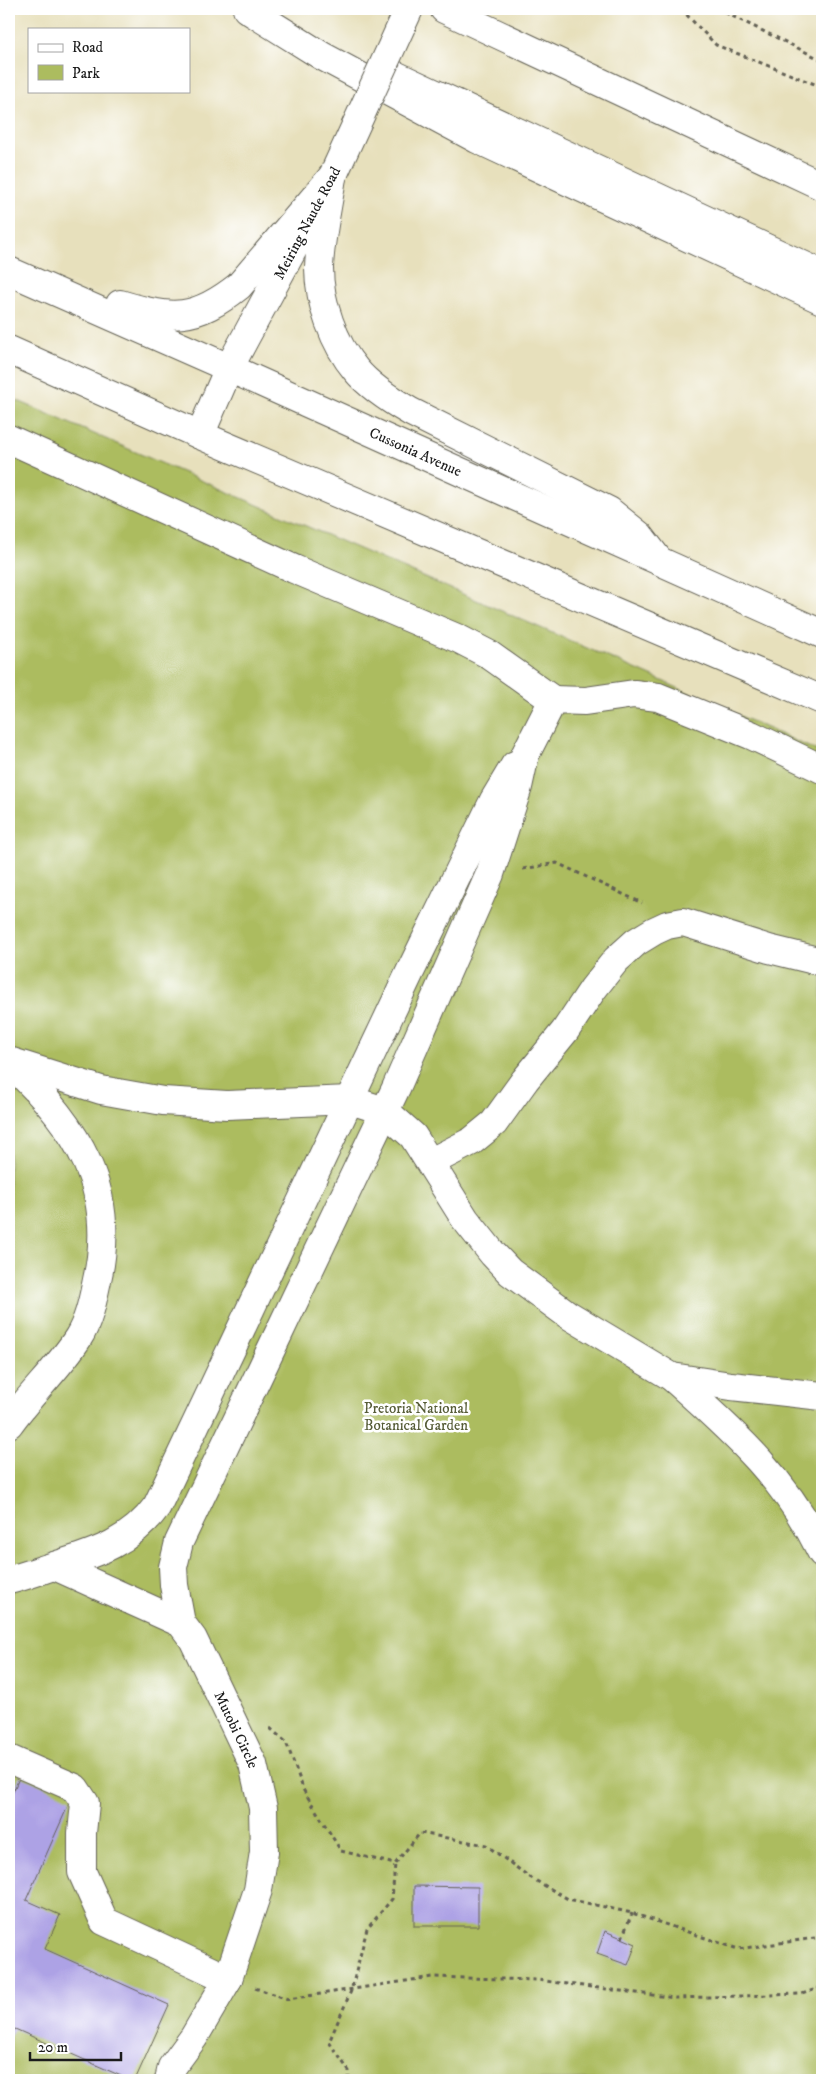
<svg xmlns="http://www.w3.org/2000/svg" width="831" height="2089" font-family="'IM FELL DW Pica',serif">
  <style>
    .green { fill: #acbc5f; stroke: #646c3e }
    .building { fill: #ada2e5 }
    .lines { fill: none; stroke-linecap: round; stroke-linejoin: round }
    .minor-casing { stroke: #636154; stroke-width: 30 }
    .major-casing { stroke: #636154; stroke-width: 30 }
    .highway-casing { stroke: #636154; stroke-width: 30 }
    .path { stroke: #636154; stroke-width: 3; stroke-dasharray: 4 4; stroke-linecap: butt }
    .minor { stroke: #fff; stroke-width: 28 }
    .major { stroke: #fff; stroke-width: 28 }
    .highway { stroke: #fff; stroke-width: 28 }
    .minor-bridge-casing { stroke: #636154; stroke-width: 30; stroke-linecap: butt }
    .minor-bridge { stroke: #fff; stroke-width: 28 }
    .labels { text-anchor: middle; stroke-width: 5; stroke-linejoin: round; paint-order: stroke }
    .street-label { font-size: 15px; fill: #1c1c1c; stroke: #fff }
    .park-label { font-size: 15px; fill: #565c37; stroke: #fff }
  </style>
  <rect width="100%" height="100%" fill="#fff"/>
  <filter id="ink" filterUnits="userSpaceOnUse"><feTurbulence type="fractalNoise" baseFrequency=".02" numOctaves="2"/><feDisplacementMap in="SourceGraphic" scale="10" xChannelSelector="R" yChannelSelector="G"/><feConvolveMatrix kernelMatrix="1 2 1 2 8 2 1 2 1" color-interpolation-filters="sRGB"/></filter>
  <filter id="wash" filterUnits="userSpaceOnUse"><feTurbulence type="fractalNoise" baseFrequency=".0096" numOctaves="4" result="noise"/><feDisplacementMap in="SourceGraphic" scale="20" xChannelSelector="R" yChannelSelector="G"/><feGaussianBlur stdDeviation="1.12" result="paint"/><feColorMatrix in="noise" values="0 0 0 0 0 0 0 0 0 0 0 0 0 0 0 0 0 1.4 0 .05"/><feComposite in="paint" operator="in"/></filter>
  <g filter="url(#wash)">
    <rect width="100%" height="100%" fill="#e7e0bc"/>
    <path class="green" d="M9,397L649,675L822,753V2080H9Z"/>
    <g id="blocks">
      <path class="building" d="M20,1776L71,1799L26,1900L60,1915L45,1949L169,2005L135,2080H130L15,2029L9,2037V1801Z
        M414,1886L478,1887V1926H414Z
        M605,1931L636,1944L628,1965L597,1954Z"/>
    </g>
  </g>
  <g filter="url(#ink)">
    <use href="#blocks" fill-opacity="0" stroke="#636154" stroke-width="1"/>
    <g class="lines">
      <defs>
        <g id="minor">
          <path d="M200,435L229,368L319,201"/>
          <path d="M9,439L294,569L459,639L488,654L553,700"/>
          <path d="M9,1061L101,1090L163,1101L227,1105L350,1100L385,1111L413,1136L465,1219L493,1254L510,1272L567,1314L672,1377L731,1386L822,1396"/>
          <path d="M431,1162L472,1141L494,1123L525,1080L565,1031L593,989L616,960L636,942L654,931L667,925L683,922L769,949L822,962"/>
          <path d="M672,1377C733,1432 786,1478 822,1553"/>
          <path d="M9,1424C30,1394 58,1369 78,1338C89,1321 93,1299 97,1280C118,1189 76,1125 12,1065"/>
          <path id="s1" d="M55,1566L181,1623L193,1639L253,1764L263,1808L264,1852L258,1890L228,1979L194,2037L172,2067L169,2080"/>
          <path d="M9,1580C25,1576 41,1570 57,1565C97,1553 132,1541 157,1506L410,972L494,800L515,765"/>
          <path d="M181,1623L174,1585L173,1567L179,1542L396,1088L490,874L518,787L525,755L553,700L585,701L634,694L658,697L751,735L822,769"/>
          <path d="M9,1759L75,1788L85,1803L82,1833V1872L104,1921L228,1979"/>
        </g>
        <g id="major">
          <path d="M332,177C328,206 320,238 319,268C319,302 334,344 356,370C370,387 392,401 411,412L609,511L640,536L657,558"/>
          <path id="s2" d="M9,271L229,368L822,634"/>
          <path d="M120,304C173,320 195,321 239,286L332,177"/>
          <path d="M9,350L200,435L822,700"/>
        </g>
        <path id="highway" d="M247,9L322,56L477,139L822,300
          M444,9L822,186
          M393,74L822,274"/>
      </defs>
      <use href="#minor" class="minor-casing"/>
      <use href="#major" class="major-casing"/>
      <use href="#highway" class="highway-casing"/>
      <path class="path" d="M681,9L716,45L822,87
        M718,9L822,60
        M523,869L557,863L642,903
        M270,1728L286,1742L304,1791L341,1851L395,1864L420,1833L486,1845L528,1876L568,1899L632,1913L738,1949L822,1937
        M622,1938L632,1913
        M255,1988L288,1999L432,1977L537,1980L675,1998L802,1994L822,1987
        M349,2080V2071L329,2042L351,1991L367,1929L392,1899L395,1864"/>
      <use href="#minor" class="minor"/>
      <use href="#major" class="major"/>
      <use href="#highway" class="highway"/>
      <defs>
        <path id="minor-bridge" d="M335,171L409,9"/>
      </defs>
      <use href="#minor-bridge" class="minor-bridge-casing"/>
      <use href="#minor-bridge" class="minor-bridge"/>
    </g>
  </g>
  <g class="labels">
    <g class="street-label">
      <text transform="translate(307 223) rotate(-62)" y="5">Meiring Naude Road</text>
      <text dy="5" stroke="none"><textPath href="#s2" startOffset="445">Cussonia Avenue</textPath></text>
      <text dy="5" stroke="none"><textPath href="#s1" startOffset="259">Mutobi Circle</textPath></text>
    </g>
    <g class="park-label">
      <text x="416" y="1413">Pretoria National<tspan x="416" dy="17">Botanical Garden</tspan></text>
    </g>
  </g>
  <rect width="831" height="2089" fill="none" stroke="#fff" stroke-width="30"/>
  <rect x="28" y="28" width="162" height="65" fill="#ffffff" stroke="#a4a4a4"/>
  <rect x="38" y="44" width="25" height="8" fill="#ffffff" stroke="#a4a4a4"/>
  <text x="72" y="52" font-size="15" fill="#1c1c1c">Road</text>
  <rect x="38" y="65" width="25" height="15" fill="#acbc5f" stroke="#a4a4a4"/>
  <text x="72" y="78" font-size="15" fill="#1c1c1c">Park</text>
  <path d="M30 2052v8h91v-8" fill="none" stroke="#1c1c1c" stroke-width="2.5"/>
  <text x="38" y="2052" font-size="15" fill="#1c1c1c" stroke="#ffffff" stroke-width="4" paint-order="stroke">20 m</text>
</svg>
